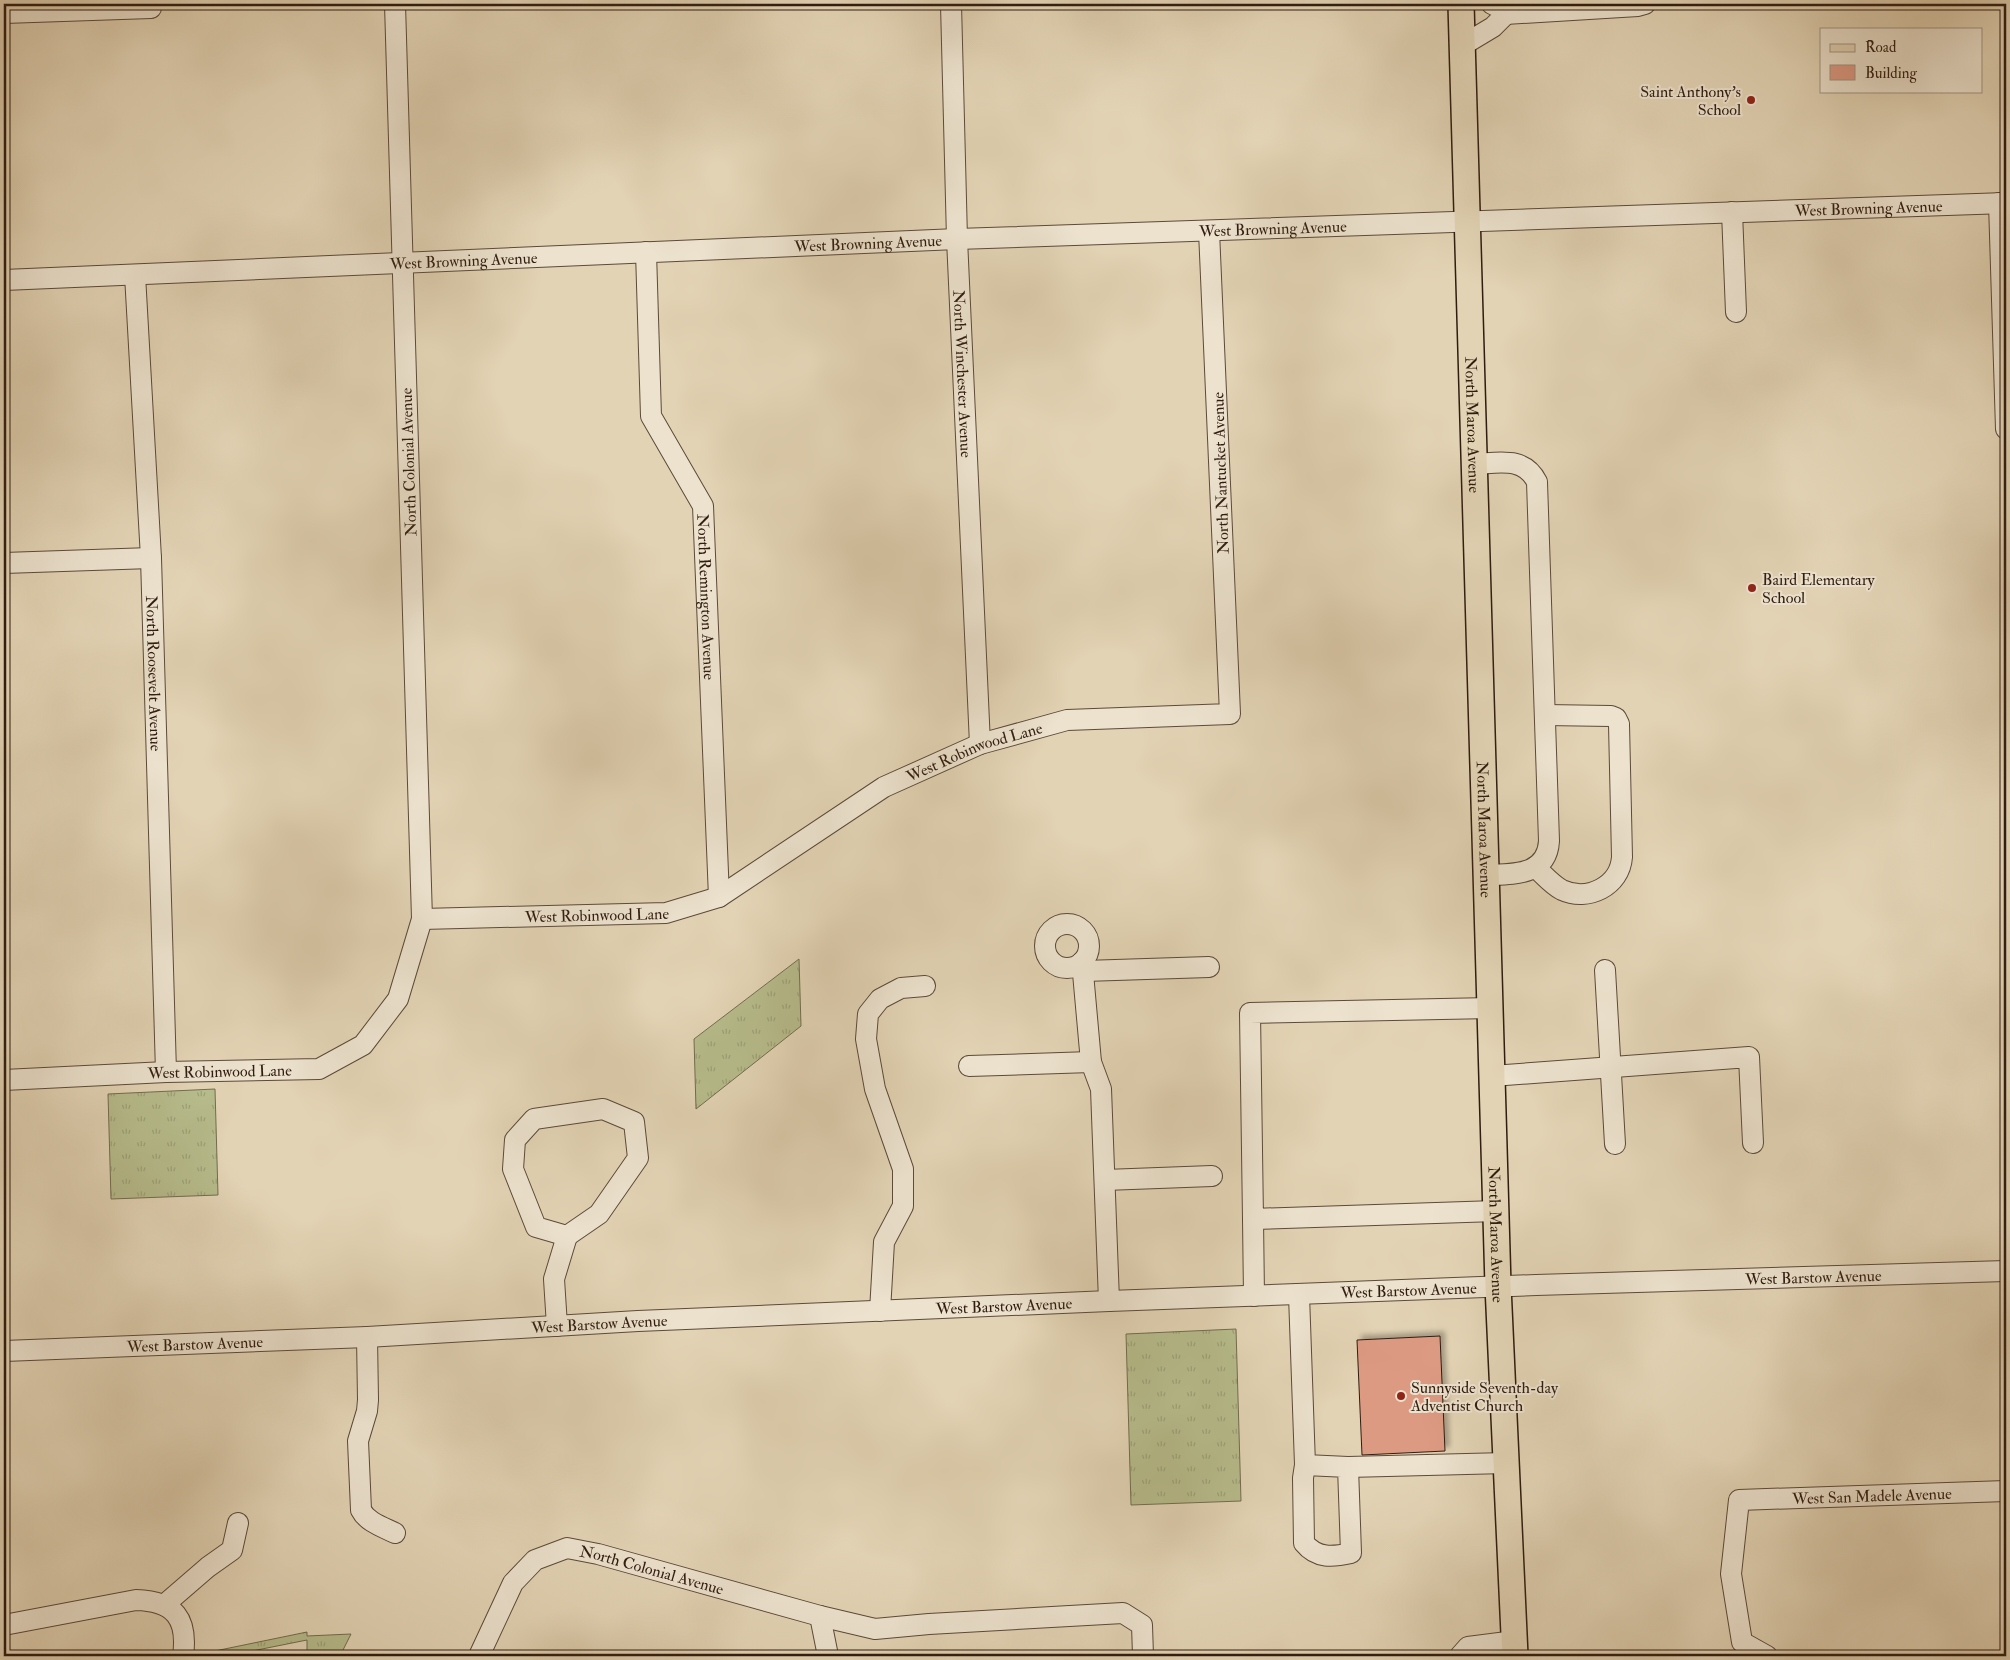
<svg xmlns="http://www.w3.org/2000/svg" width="2010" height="1660" font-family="'IM FELL Double Pica',serif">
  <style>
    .grass { fill: url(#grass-tufts); stroke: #736c4e }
    .building { fill: #dd9a83; stroke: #301d10; filter: url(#shadow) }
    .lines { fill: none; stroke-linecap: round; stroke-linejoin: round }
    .minor-casing { stroke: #5c4a39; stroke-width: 22 }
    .major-casing { stroke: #301d10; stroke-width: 28 }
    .minor { stroke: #ece2ce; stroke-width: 20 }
    .major { stroke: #e2d3b4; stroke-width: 25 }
    .poi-dot { fill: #8f2418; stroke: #ece2ce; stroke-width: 2 }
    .labels { text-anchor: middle; stroke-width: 4; stroke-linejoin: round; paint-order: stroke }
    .poi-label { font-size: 16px; fill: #301d10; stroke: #ece2ce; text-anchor: start }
    .street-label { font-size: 16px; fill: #301d10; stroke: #ece2ce }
  </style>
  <defs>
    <pattern id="grass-tufts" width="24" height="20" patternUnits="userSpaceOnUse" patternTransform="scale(1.25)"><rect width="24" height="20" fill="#b6bb8b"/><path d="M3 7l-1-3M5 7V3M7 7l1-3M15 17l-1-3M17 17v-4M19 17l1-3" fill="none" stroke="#9da077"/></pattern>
    <filter id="shadow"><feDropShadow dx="4.5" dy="-4.5" stdDeviation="2.5" flood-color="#0004"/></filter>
  </defs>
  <rect width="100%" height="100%" fill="#e2d3b4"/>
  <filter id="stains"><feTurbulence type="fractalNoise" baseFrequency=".004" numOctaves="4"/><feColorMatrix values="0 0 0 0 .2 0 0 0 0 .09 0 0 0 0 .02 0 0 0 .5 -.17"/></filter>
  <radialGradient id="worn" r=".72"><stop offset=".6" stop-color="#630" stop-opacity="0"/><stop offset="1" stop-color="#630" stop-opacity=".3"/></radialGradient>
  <path class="grass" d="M799,959L801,1026L696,1109L694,1039Z
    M215,1089L218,1195L111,1199L108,1094Z
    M1236,1329L1241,1501L1131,1505L1126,1334Z
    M307,1632V1636L351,1634L340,1656H307V1640L227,1656H209L210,1652Z"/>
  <path class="building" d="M1440,1336L1445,1451L1362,1455L1357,1340Z"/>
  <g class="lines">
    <defs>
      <g id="minor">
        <path id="s1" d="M951,4L957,239L980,744"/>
        <path d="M4,13L151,8"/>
        <path d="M1505,14L1638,6L1645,4"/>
        <path d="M1463,45L1493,27L1505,15L1504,10L1492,4"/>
        <path d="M1999,203L2006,429"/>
        <path d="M1732,212L1736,312"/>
        <path id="s2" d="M646,252L651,416L703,506L719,897"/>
        <path id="s3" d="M135,275L151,558L166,1072"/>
        <path id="s4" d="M4,280L957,239L2006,203"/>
        <path d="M1475,464C1499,463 1524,456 1537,482L1549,841C1547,876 1513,874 1487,875"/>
        <path d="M4,563L151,558"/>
        <path d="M1535,867C1543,874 1552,885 1562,890C1588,902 1620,886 1622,857L1619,724L1616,718L1611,716L1545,715"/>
        <path id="s5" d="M422,919L666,913L719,897L884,787L980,744L1067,720L1230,714L1209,231"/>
        <circle cx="1067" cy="946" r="22"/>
        <path d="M1082,962L1091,1062L1101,1089L1109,1301"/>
        <path d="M1605,970L1615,1144"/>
        <path d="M1084,971L1209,967"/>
        <path d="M1491,1008L1250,1013L1253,1219L1496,1211"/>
        <path d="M969,1066L1091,1062"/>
        <path d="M1492,1076L1749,1057L1753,1143"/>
        <path id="s6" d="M4,1080L166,1072L319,1069L363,1045L398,999L422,919L395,4"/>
        <path d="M603,1109L634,1122L638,1158L599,1214L567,1236L536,1227L513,1169L515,1140L534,1119Z"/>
        <path d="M1105,1180L1212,1176"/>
        <path d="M1253,1219L1254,1296"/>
        <path d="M1299,1295L1305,1465L1303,1478L1304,1543C1317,1559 1333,1557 1351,1553L1348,1467L1305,1465"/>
        <path d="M880,1311L884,1242L903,1206V1169L875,1089L866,1039L868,1014L880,999L901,988L925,986"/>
        <path d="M557,1326L554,1279L567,1236"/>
        <path d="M367,1337L368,1400L367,1411L358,1441L361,1510C367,1522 383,1527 395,1533"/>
        <path id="s7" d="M4,1351L367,1337L638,1321L1109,1301L1536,1285L2006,1271"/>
        <path d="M1348,1467L1506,1463"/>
        <path d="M164,1605L208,1567L232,1550L238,1523"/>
        <path d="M820,1616L828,1656"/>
        <path d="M4,1625L136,1600C175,1601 188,1619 183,1656"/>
        <path id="s8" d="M479,1656L513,1583L535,1560L567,1548L598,1554L820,1616L875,1629L929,1624L1123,1613L1142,1625L1143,1656"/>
        <path d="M1460,1656L1468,1647L1515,1641"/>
        <path id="s9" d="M1767,1656L1742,1642L1731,1574L1739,1500L2006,1491"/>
      </g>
      <g id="major">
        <path id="s10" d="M1461,4L1498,1286L1515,1656"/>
      </g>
    </defs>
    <use href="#minor" class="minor-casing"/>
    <use href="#major" class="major-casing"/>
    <use href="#minor" class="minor"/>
    <use href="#major" class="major"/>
  </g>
  <g class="poi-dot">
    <circle cx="1751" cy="100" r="5"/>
    <circle cx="1752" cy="588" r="5"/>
    <circle cx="1401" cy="1396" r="5"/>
  </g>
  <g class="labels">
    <g class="poi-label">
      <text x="1741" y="97" text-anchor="end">Saint Anthony's<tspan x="1741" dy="18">School</tspan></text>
      <text x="1762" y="585">Baird Elementary<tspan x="1762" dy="18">School</tspan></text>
      <text x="1411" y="1393">Sunnyside Seventh-day<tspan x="1411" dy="18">Adventist Church</tspan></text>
    </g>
    <g class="street-label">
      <text dy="6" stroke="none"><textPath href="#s4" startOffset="1866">West Browning Avenue</textPath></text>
      <text dy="6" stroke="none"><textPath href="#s4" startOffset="1270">West Browning Avenue</textPath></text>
      <text dy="6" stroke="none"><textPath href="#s4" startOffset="865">West Browning Avenue</textPath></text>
      <text dy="6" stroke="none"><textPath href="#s4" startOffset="460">West Browning Avenue</textPath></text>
      <text dy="6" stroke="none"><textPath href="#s1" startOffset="370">North Winchester Avenue</textPath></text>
      <text dy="6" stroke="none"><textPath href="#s10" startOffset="421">North Maroa Avenue</textPath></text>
      <text transform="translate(408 462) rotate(-92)" y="6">North Colonial Avenue</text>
      <text transform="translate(1220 473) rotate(-92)" y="6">North Nantucket Avenue</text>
      <text dy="6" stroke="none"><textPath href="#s2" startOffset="359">North Remington Avenue</textPath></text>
      <text dy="6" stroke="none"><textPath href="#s3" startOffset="399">North Roosevelt Avenue</textPath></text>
      <text dy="6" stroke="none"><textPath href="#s5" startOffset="595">West Robinwood Lane</textPath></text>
      <text dy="6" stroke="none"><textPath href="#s10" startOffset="826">North Maroa Avenue</textPath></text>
      <text dy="6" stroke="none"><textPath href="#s5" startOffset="175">West Robinwood Lane</textPath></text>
      <text dy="6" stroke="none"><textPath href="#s6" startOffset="216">West Robinwood Lane</textPath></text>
      <text dy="6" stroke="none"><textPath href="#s10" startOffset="1231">North Maroa Avenue</textPath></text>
      <text dy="6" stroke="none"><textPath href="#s7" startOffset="1811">West Barstow Avenue</textPath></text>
      <text dy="6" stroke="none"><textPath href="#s7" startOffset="1406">West Barstow Avenue</textPath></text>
      <text dy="6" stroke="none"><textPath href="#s7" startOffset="1001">West Barstow Avenue</textPath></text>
      <text dy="6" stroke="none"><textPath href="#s7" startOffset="596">West Barstow Avenue</textPath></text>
      <text dy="6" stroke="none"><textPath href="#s7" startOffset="191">West Barstow Avenue</textPath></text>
      <text dy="6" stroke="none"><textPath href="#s9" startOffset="305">West San Madele Avenue</textPath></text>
      <text dy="6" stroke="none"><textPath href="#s8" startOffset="234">North Colonial Avenue</textPath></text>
    </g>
  </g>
  <rect width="2010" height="1660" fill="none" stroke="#e2d3b4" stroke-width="20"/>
  <rect x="5" y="5" width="2000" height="1650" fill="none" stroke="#301d10" stroke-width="2.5"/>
  <rect x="10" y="10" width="1990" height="1640" fill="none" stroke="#301d10"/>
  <rect x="1820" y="28" width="162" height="65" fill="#ece2ce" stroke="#a19382"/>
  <rect x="1830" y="44" width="25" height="8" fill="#e2d3b4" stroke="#a19382"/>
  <text x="1865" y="52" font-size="15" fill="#301d10">Road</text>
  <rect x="1830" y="65" width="25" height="15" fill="#dd9a83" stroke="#a19382"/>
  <text x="1865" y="78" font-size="15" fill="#301d10">Building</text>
  <rect width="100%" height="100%" filter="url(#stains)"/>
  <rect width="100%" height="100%" fill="url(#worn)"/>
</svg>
